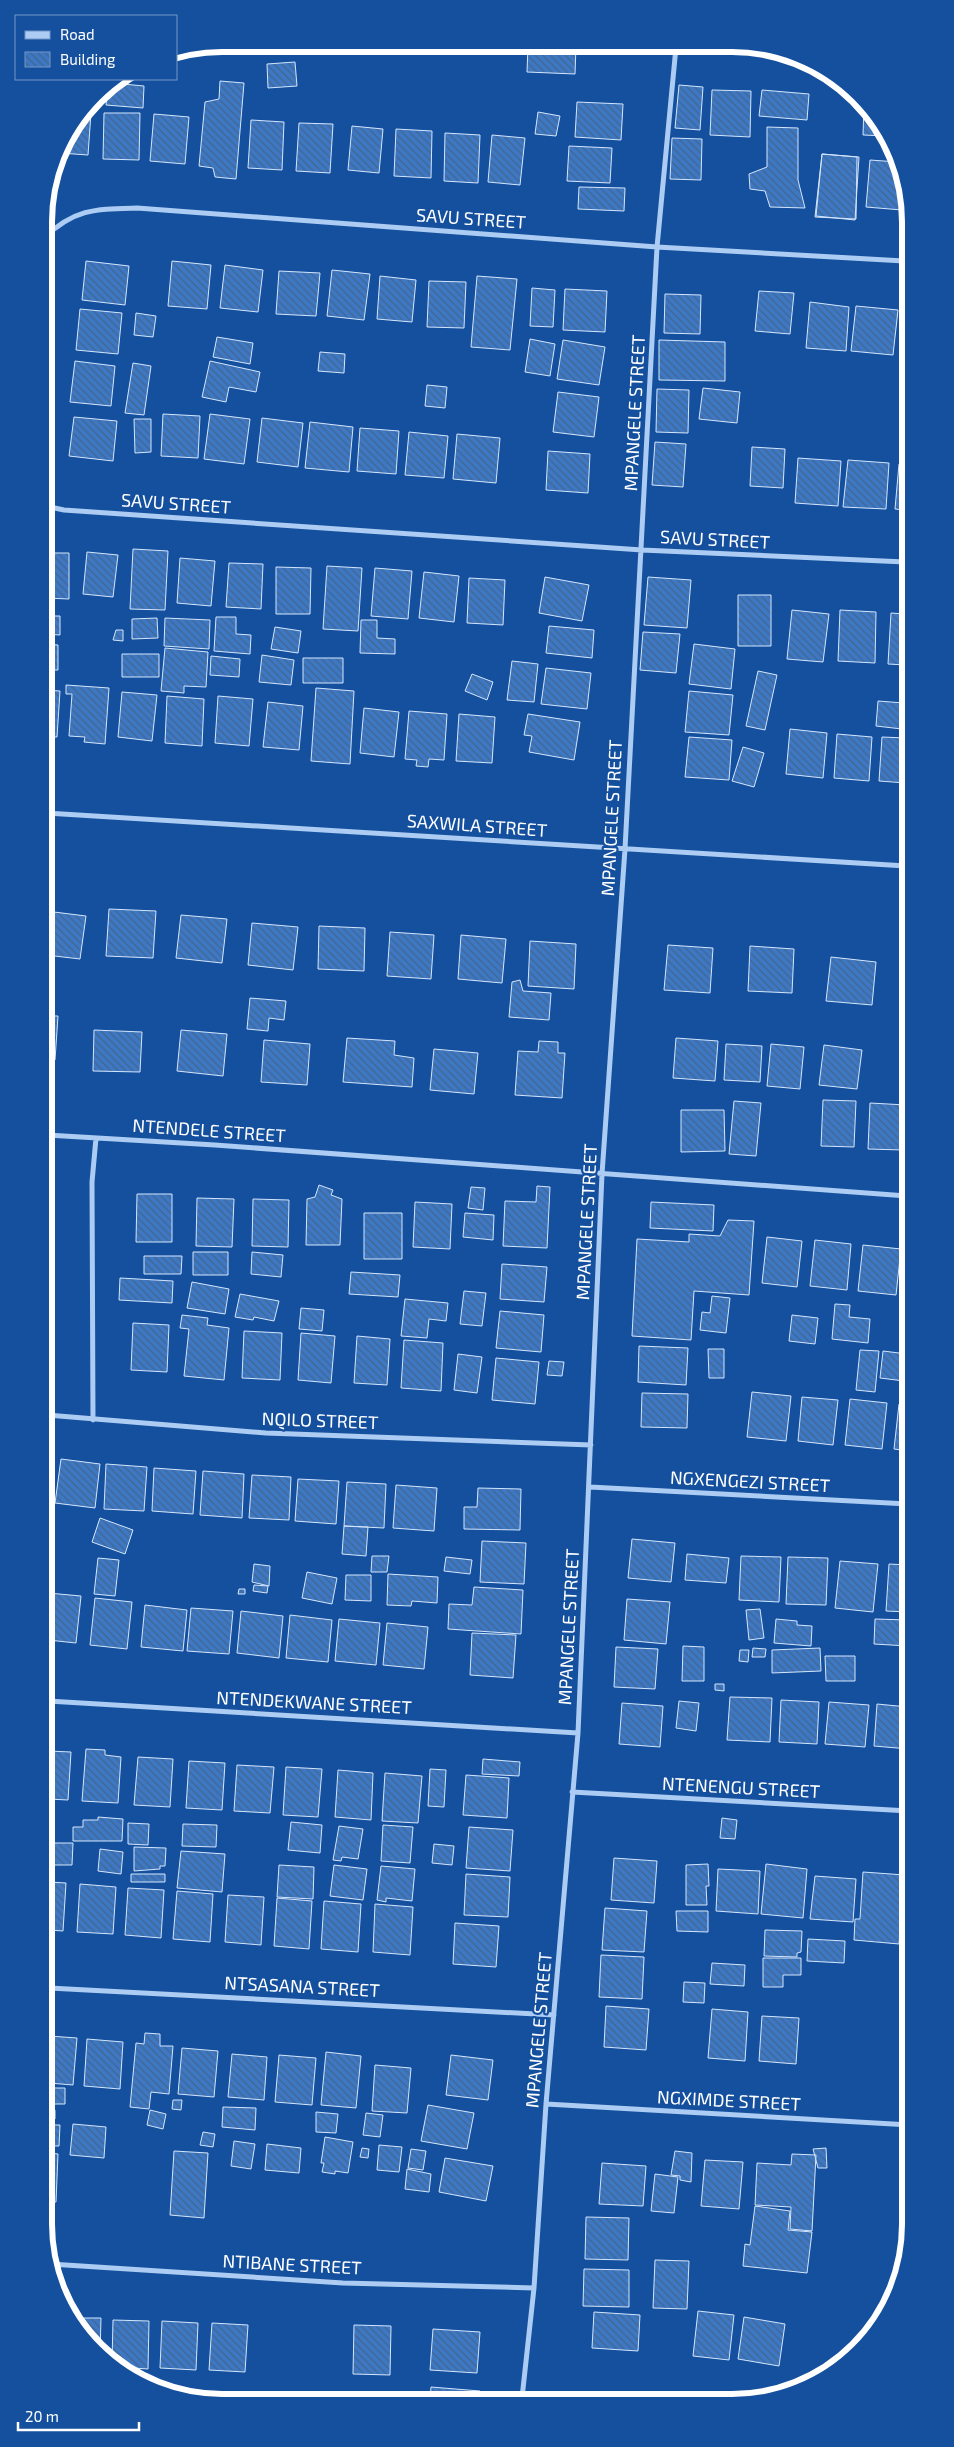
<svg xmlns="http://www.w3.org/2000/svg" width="954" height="2447" font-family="'Exo 2',sans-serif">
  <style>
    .building { fill: url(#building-back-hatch); stroke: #d4e6fd }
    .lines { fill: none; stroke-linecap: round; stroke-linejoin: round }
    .street { stroke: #acccf3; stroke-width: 5 }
    .labels { text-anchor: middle; stroke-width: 4.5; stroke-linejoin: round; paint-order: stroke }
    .street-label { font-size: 18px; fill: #fff; stroke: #14509e }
    .rim { fill: none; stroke: #fff; stroke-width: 6 }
  </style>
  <defs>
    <pattern id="building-back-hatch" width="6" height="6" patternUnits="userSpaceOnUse" patternTransform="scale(1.25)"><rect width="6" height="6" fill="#3d78c4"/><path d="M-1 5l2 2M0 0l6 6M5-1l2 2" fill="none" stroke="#44648e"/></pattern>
  </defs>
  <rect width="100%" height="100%" fill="#14509e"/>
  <path class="building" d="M528,46H576L575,74L527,72Z
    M295,62L297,86L268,88L267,64Z
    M220,81L244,83L236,179L215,177L213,168L199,166L205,102L219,99Z
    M112,83L144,86L143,108L106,105L108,86Z
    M679,85L703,87L700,130L675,128Z
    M712,90L751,91L750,137L710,135Z
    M762,90L809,94L807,120L759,116Z
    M577,102L623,104L621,140L575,137Z
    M864,107L886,133L887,136L863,135Z
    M86,112L91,113L88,155L60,153L62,143Z
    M538,112L560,116L556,136L535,134Z
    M104,113H140L139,160L103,159Z
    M154,114L189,117L185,164L150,161Z
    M251,120L284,122L282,170L248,168Z
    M299,123L333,124L330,173L296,171Z
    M352,126L383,129L379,173L348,170Z
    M767,127L798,128V180L805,208L770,207L765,191L750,189L749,174L767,167Z
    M396,129L432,131L431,178L394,176Z
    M445,133L480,135L478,183L444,181Z
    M492,135L525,138L520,185L488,182Z
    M672,138L702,139L701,180L670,179Z
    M569,146L612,148L610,183L567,181Z
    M822,154L859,157L855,220L816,216Z
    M822,154L857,157L856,219L815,217Z
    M870,160L898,162L904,176L902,210L866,207Z
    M579,187L625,188L624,211L578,209Z
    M86,261L129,266L125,305L82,300Z
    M172,261L211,265L207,309L168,306Z
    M225,265L263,270L258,312L220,308Z
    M332,270L370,274L364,320L327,316Z
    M279,271L320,273L316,316L276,314Z
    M380,276L416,280L412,322L377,319Z
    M477,276L517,279L510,350L471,347Z
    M429,281L466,282L464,328L427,327Z
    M532,288L555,290L553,327L530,326Z
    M565,289L607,291L605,332L563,330Z
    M759,291L794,293L790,334L755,331Z
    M665,294L701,295L700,334L664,333Z
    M810,302L849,307L846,351L806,348Z
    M856,306L898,310L893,355L851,351Z
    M80,309L122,313L118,354L76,350Z
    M903,310H905V356H901Z
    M136,313L156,316L153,337L134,335Z
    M217,337L253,343L250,364L213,357Z
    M530,339L555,344L550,376L525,372Z
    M563,340L605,347L599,385L557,379Z
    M659,340L725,342V381L659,380Z
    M320,352L345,354L344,373L318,371Z
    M75,361L115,366L111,406L70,402Z
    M210,361L260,372L256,392L229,387L226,402L202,397Z
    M133,363L151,366L144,415L125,413Z
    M427,385L447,387L445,408L425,406Z
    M703,388L740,392L737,423L699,419Z
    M657,389L689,390L688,433L656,432Z
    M558,392L599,397L594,437L553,432Z
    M163,414L200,416L198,458L161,456Z
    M210,414L250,419L244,464L204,459Z
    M74,417L117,421L113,461L69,456Z
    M262,418L303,423L298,467L257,462Z
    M134,419H151V452L135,453Z
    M310,422L353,427L349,472L305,468Z
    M360,428L399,431L396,474L357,471Z
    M409,432L448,436L444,478L405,475Z
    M457,434L500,438L496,483L453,479Z
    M655,442L686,444L683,487L652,485Z
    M752,447L785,449L783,488L750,486Z
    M548,451L590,454L588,493L546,490Z
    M798,458L841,461L838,506L795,503Z
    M848,460L889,463L886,509L843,507Z
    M899,464H905V510L895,509Z
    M133,549L168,551L165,610L130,609Z
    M87,552L118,555L113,597L83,594Z
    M45,553H69V599L45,598Z
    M180,558L215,561L211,606L177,603Z
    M229,563L263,564L261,609L226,607Z
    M327,566L362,568L358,631L323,629Z
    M276,567L311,568L310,614H276Z
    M375,568L412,571L408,619L371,616Z
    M424,572L459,576L454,622L419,618Z
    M545,577L589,585L582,621L539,613Z
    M648,577L691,580L687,628L644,625Z
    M469,578L505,580L503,625L467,623Z
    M738,595H771V646H738Z
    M792,610L829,614L823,662L787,659Z
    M840,610L876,612L875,663L838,661Z
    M891,613L905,614L906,665L888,664Z
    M45,616H60V635L45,634Z
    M216,617H236V634L251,635L250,654L214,651Z
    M157,618L158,638L132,639V619Z
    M165,618L210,620L209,649L164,646Z
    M361,620H377V638L395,639V654L360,653Z
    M549,626L594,630L592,658L546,653Z
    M275,627L301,631L298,653L271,649Z
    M116,630H123V641L113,640Z
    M643,632L680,634L676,673L640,670Z
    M45,644L58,645V670H45Z
    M694,644L735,649L731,689L689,684Z
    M165,648L208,652L206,687L184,686V693L161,691Z
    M122,654H159V677H122Z
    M262,655L294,660L291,685L259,682Z
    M211,656L240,659L239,677L210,675Z
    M303,658H343V683H303Z
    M512,661L538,664L534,702L507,700Z
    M546,668L591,673L587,709L541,704Z
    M758,671L777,675L765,730L746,726Z
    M472,674L493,682L487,700L465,691Z
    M66,685L109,688L105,744L84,742L85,737L69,736L72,694H66Z
    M316,688L354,691L350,764L311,761Z
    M45,690L60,691L57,737H46Z
    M689,691L733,695L729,735L685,732Z
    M122,692L157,695L152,741L118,737Z
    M167,696L204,699L202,746L165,743Z
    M218,696L253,699L249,746L215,743Z
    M878,701L904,703L902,729L876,726Z
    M268,702L303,706L299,750L263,747Z
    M364,708L399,712L394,757L360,753Z
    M409,711L447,714L444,760L429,759L428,767L416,766L417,760L405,759Z
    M459,714L495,717L492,763L456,761Z
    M528,714L580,722L574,760L529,752L532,736L524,735Z
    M790,729L827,733L823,778L786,774Z
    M837,734L872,737L869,781L834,778Z
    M689,737L732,740L729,780L685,777Z
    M882,737L906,738V783L879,781Z
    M743,747L764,753L754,787L732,781Z
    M109,909L156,911L153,958L106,956Z
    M46,911L86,916L80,959L46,955Z
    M181,915L227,919L222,963L176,958Z
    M252,923L298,927L293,970L248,965Z
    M319,926L365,928L364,971L318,969Z
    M390,932L434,935L431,979L387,976Z
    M461,935L506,939L502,983L458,979Z
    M530,941L576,944L574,989L528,986Z
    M668,945L713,948L710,993L664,990Z
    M750,946L794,949L792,993L748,991Z
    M831,957L876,962L872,1005L826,1001Z
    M520,980L523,991L551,993L549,1020L509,1017L512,982Z
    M250,998L286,1001L284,1020L269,1018L268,1031L247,1029Z
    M46,1016H58L55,1060L46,1059Z
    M94,1030L142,1032L140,1072L93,1071Z
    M181,1030L227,1034L223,1076L177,1071Z
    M347,1038L395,1041L394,1055L414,1058L412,1087L343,1082Z
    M676,1038L718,1041L715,1081L673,1078Z
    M264,1040L310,1044L307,1085L261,1082Z
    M539,1041L558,1042V1053H565L562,1098L515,1095L518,1051L538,1052Z
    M726,1044L762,1046L760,1082L724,1080Z
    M771,1044L804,1047L800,1089L767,1086Z
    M824,1045L862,1050L857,1089L819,1085Z
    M434,1049L478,1053L474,1094L430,1090Z
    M823,1100L856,1101L854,1147L821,1146Z
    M734,1101L761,1103L756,1156L729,1154Z
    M870,1103L906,1105L903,1150L868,1149Z
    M681,1110H724L725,1151L681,1152Z
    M319,1185L333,1190L331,1195L342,1199L340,1245H306L307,1199L315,1197Z
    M537,1186L550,1187L547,1248L503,1246L505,1201L536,1202Z
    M471,1187L485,1188L483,1210L468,1208Z
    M137,1194H172V1242H136Z
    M197,1198L234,1199L232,1247L196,1246Z
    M253,1199L289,1200L288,1247L252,1246Z
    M415,1202L452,1204L450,1249L413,1247Z
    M651,1202L714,1205L713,1231L650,1228Z
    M364,1213H402V1259H364Z
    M465,1213L494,1215L493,1240L463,1237Z
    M728,1220L754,1221L749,1295L694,1291L691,1340L632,1336L637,1239L689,1242V1234L720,1236Z
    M767,1237L802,1241L797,1287L762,1283Z
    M815,1240L851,1244L847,1290L810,1286Z
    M863,1245L901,1249L896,1295L858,1291Z
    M193,1252H228V1275H193Z
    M252,1252L283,1255L281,1277L251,1274Z
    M144,1256H182L181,1274H144Z
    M502,1264L547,1267L544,1302L500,1299Z
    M907,1270V1294H905Z
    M351,1272L400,1275L398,1297L349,1294Z
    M120,1278L173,1281L172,1303L119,1300Z
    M192,1282L229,1289L225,1314L187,1308Z
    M464,1291L486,1293L482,1326L460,1324Z
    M240,1294L279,1301L274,1321L254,1317L253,1320L235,1317Z
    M712,1296L730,1298L726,1333L700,1330L702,1312L710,1313Z
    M405,1299L448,1303L446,1321L429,1319L427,1338L401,1336Z
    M835,1304L850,1305L849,1317L870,1319L868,1343L832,1339Z
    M301,1308L324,1310L322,1331L299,1329Z
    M500,1311L544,1315L541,1352L496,1348Z
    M182,1315L208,1318L207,1325L229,1328L224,1380L184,1376L189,1329L180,1328Z
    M792,1315L818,1318L815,1344L789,1341Z
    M133,1323L169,1325L167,1372L131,1370Z
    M244,1331L282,1333L280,1380L242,1378Z
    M301,1333L335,1336L331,1383L298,1380Z
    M357,1336L390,1339L387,1385L354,1383Z
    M404,1340L443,1343L441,1391L401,1388Z
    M639,1346L688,1348L686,1385L638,1382Z
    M708,1349H724V1378H709Z
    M860,1350L879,1351L875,1392L856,1390Z
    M883,1351L907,1354L908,1374L904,1373V1381L880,1378Z
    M458,1354L482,1357L477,1393L454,1390Z
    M496,1358L539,1362L535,1404L492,1400Z
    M549,1361L564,1362L562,1376L547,1375Z
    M752,1392L791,1396L786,1441L747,1437Z
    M642,1393L688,1394L687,1428L641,1427Z
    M802,1397L838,1400L833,1445L798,1441Z
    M850,1399L887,1403L882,1449L845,1445Z
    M899,1404L908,1405V1451L894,1449Z
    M61,1459L100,1464L95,1508L55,1503Z
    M106,1464L147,1467L144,1511L104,1509Z
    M154,1468L196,1471L193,1514L152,1511Z
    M203,1471L244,1474L242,1518L200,1515Z
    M252,1475L291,1477L289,1520L249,1518Z
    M298,1479L339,1481L336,1524L295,1521Z
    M347,1482L386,1484L384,1528L344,1526Z
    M396,1485L437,1488L434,1531L393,1528Z
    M478,1488L521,1489L520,1530L464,1529V1507H477Z
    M100,1518L133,1530L125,1554L92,1542Z
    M344,1526L368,1527L366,1556L342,1554Z
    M632,1539L675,1543L671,1582L628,1578Z
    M482,1541L526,1543L524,1584L480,1582Z
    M687,1554L729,1558L726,1583L685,1580Z
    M372,1556H389L387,1572H371Z
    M741,1556L781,1557L779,1602L739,1600Z
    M446,1557L472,1560L470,1574L444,1571Z
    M788,1557L828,1558L826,1605L786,1604Z
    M98,1558L119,1560L115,1596L94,1594Z
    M840,1561L878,1564L873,1612L835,1608Z
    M254,1564L270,1566L269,1586L252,1582Z
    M889,1564L908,1565V1612L886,1611Z
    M307,1572L337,1578L332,1604L302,1598Z
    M388,1574L438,1577L437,1603L412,1601L411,1606L387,1605Z
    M346,1575H371V1601L345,1600Z
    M254,1585L268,1586L267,1593L253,1591Z
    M474,1587L523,1590L521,1634L448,1629L449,1604L472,1605Z
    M239,1589H245V1594H238Z
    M48,1593L81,1596L76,1643L48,1640Z
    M95,1598L132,1602L127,1649L90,1645Z
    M627,1599L670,1602L666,1644L624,1640Z
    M145,1605L187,1610L183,1651L141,1647Z
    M191,1608L233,1611L229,1654L187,1651Z
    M760,1609L764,1638L749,1640L746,1610Z
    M241,1611L283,1616L279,1658L237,1653Z
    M290,1615L332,1620L328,1662L286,1658Z
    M339,1619L380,1623L376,1665L335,1661Z
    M776,1619L797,1621V1625L812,1626L811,1646L774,1643Z
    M875,1619L908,1620V1646L874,1644Z
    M387,1623L428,1627L424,1669L383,1665Z
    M472,1633L516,1635L513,1678L470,1675Z
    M683,1646L704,1647V1681H682Z
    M616,1647L658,1649L655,1689L614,1687Z
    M753,1648L766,1649L765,1657H752Z
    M820,1648L821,1671L772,1673V1650Z
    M740,1650H749L748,1662L739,1661Z
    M825,1656H855V1681H826Z
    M715,1684H724V1691L715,1690Z
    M730,1697L772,1698L770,1742L727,1740Z
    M781,1700L819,1702L817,1744L779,1742Z
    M679,1701L699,1703L696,1731L676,1728Z
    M829,1702L869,1705L865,1747L825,1744Z
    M622,1703L663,1706L660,1747L619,1744Z
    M877,1704L908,1707L909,1749L874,1746Z
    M86,1749L105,1750V1755L121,1757L118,1803L82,1801Z
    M48,1751L71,1752L68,1800L48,1799Z
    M138,1757L173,1759L170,1807L134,1805Z
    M483,1759L520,1762L519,1776L482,1774Z
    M189,1761L225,1763L222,1810L186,1808Z
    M237,1765L274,1767L270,1813L234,1811Z
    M286,1767L322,1769L318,1817L283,1815Z
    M430,1769L446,1770L444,1807L428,1806Z
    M338,1770L373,1773L371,1820L335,1817Z
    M385,1773L422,1776L418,1823L382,1821Z
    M466,1775L509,1778L507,1818L463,1815Z
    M98,1817L123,1819L122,1841H73V1827H83V1820H98Z
    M722,1818L737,1820L735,1839L720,1838Z
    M291,1822L322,1825L320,1853L288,1850Z
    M128,1823L149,1824L148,1845L128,1844Z
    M183,1824L217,1825L216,1847L182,1846Z
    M383,1825L413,1827L410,1863L381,1861Z
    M339,1826L363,1829L358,1859L342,1857L341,1861L333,1860Z
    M469,1827L513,1830L510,1871L466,1868Z
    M53,1843H73L72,1865H52Z
    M434,1844L454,1846L452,1865L432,1863Z
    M134,1847L166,1848L165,1866H160V1869L134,1871Z
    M100,1849L123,1852L121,1874L98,1871Z
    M181,1851L225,1854L222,1892L177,1888Z
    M614,1858L657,1861L654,1903L611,1900Z
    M708,1864L709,1886H706L707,1905H686V1865Z
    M766,1864L807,1869L803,1918L761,1914Z
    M279,1865L314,1867L313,1899L277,1897Z
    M334,1865L367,1869L363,1900L330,1896Z
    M381,1866L415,1869L412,1901L386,1898V1902L377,1900Z
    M718,1869L760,1871L758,1914L716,1911Z
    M863,1872L905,1875L899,1944L854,1940L855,1919H860Z
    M131,1874H165V1882H131Z
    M466,1874L510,1877L508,1917L464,1915Z
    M815,1876L856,1879L853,1922L810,1919Z
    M49,1882L66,1883L63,1931L49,1930Z
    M80,1884L116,1887L113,1934L77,1932Z
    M128,1888L164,1890L161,1938L125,1935Z
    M177,1891L213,1894L210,1942L173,1939Z
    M228,1895L264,1897L261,1945L225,1942Z
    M277,1898L312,1901L309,1949L274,1946Z
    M324,1901L361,1904L358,1952L321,1949Z
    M375,1904L413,1907L410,1955L373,1952Z
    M605,1908L647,1911L644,1952L602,1950Z
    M676,1911H708V1932L677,1931Z
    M455,1923L499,1926L496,1967L453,1964Z
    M765,1930L802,1931L801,1952L797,1953V1957L764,1956Z
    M808,1939L845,1941L844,1963L807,1961Z
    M601,1955L644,1957L642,1999L599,1997Z
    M763,1958H801V1975H783V1987H763Z
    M712,1963L745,1965L744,1986L710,1984Z
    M684,1982L705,1983L704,2003L683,2002Z
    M606,2006L649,2009L646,2050L604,2047Z
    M712,2009L748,2012L745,2061L708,2058Z
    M762,2016L799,2018L796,2064L759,2061Z
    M145,2033L160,2034V2046H173L169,2094L151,2092L149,2109L130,2107L136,2043L144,2044Z
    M49,2036L77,2038L73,2085L49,2083Z
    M87,2039L123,2042L120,2089L84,2086Z
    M182,2048L218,2051L214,2097L178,2094Z
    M326,2052L361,2056L356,2108L321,2105Z
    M232,2054L267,2057L264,2100L228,2097Z
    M279,2055L316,2058L312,2105L275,2102Z
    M451,2055L493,2060L488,2100L446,2095Z
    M375,2065L411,2068L407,2113L372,2111Z
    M49,2088H65V2104H49Z
    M173,2100H182L181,2110L172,2109Z
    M428,2105L474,2113L467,2149L421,2141Z
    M223,2107L256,2108L255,2130L222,2127Z
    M49,2109L55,2110V2119H49Z
    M150,2110L166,2114L163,2129L147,2125Z
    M316,2112L338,2114L336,2133L316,2132Z
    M366,2113L383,2115L380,2137L363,2135Z
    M73,2124L106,2127L104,2158L70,2155Z
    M49,2125H60L59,2146H49Z
    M203,2132L215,2134L213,2147L200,2145Z
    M325,2137L353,2142L348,2173L335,2171V2174L322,2172L324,2163H321Z
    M234,2141L255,2144L251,2169L231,2166Z
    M267,2144L301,2148L299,2173L265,2170Z
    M379,2145L402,2147L399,2172L377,2170Z
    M362,2148L369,2149L368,2158L360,2157Z
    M826,2148L827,2168H818L813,2149Z
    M411,2149L426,2151L423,2170L408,2168Z
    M174,2151L208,2153L204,2218L170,2215Z
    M675,2151L692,2153L691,2182L680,2180V2176L671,2175Z
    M49,2153L58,2154L56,2202H50Z
    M792,2154L816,2155L812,2231L790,2229L791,2207L755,2205L757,2163L791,2165Z
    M445,2158L493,2166L486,2201L439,2192Z
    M705,2160L743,2162L739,2209L701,2206Z
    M602,2163L646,2166L643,2206L599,2204Z
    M407,2169L431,2174L429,2192L405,2189Z
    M655,2174L678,2177L674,2213L651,2211Z
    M755,2206L790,2211L788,2230L812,2232L807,2273L743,2266L745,2244L750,2245Z
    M586,2217L629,2218L628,2260L585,2259Z
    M655,2260L689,2261L687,2309L653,2308Z
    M584,2269L629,2270V2307L583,2306Z
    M698,2311L734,2315L729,2360L693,2356Z
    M594,2312L640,2315L638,2351L592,2348Z
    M744,2317L785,2324L779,2366L738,2359Z
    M77,2318H101L100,2354L96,2351Z
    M113,2320L149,2321L148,2369L119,2367L112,2362Z
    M162,2321L198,2323L196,2370L160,2368Z
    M212,2323L248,2325L245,2372L209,2370Z
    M354,2325L391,2326L390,2375L353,2374Z
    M433,2329L480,2332L477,2373L430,2370Z
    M431,2387L480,2391L479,2399H430Z"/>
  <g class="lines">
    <path class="street" d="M44,238C75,208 97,209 137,208L657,247L904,261
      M45,506L64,510L642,550L905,562
      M46,813L906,866
      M47,1135L215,1145L907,1196
      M47,1415L266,1433L591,1445
      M93,1420L92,1182L96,1138
      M590,1487L908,1504
      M48,1701L578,1733
      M572,1792L909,1811
      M49,1988L554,2015
      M546,2104L910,2125
      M50,2264L343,2283L534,2288
      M522,2398L534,2288L546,2104L578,1733L602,1174L625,849L657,247L676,47"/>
  </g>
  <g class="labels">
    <g class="street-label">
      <text transform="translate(471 219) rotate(4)" y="6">SAVU STREET</text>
      <text transform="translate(635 413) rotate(-87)" y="6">MPANGELE STREET</text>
      <text transform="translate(176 504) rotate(4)" y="6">SAVU STREET</text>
      <text transform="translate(715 540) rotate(3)" y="6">SAVU STREET</text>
      <text transform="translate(612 818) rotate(-87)" y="6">MPANGELE STREET</text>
      <text transform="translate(477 826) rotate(4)" y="6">SAXWILA STREET</text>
      <text transform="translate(209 1131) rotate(4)" y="6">NTENDELE STREET</text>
      <text transform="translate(587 1222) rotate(-87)" y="6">MPANGELE STREET</text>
      <text transform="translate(320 1421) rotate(2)" y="6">NQILO STREET</text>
      <text transform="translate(750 1482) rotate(3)" y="6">NGXENGEZI STREET</text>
      <text transform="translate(569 1627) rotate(-87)" y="6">MPANGELE STREET</text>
      <text transform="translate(314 1703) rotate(3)" y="6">NTENDEKWANE STREET</text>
      <text transform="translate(741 1788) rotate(3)" y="6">NTENENGU STREET</text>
      <text transform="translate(302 1987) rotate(3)" y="6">NTSASANA STREET</text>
      <text transform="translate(539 2030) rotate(-85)" y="6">MPANGELE STREET</text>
      <text transform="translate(729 2101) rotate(3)" y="6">NGXIMDE STREET</text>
      <text transform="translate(292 2265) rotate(3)" y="6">NTIBANE STREET</text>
    </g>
  </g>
  <path d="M0 0H954V2447H0ZM222 52H732A170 170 0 0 1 902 222V2224A170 170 0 0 1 732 2394H222A170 170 0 0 1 52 2224V222A170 170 0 0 1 222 52Z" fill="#14509e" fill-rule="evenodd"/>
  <path class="rim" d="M222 52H732A170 170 0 0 1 902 222V2224A170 170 0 0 1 732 2394H222A170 170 0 0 1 52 2224V222A170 170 0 0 1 222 52Z"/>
  <rect x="15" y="15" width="162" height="65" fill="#14509e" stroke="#7296c5"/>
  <rect x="25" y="31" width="25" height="8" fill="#acccf3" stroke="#7296c5"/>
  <text x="60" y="40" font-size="15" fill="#ffffff">Road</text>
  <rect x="25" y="52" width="25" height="15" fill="url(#building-back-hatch)" stroke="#7296c5"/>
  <text x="60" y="65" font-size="15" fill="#ffffff">Building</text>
  <path d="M18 2422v8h121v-8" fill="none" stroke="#ffffff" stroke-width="2.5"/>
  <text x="25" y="2422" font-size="15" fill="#ffffff" stroke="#14509e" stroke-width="4" paint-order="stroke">20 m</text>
</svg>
